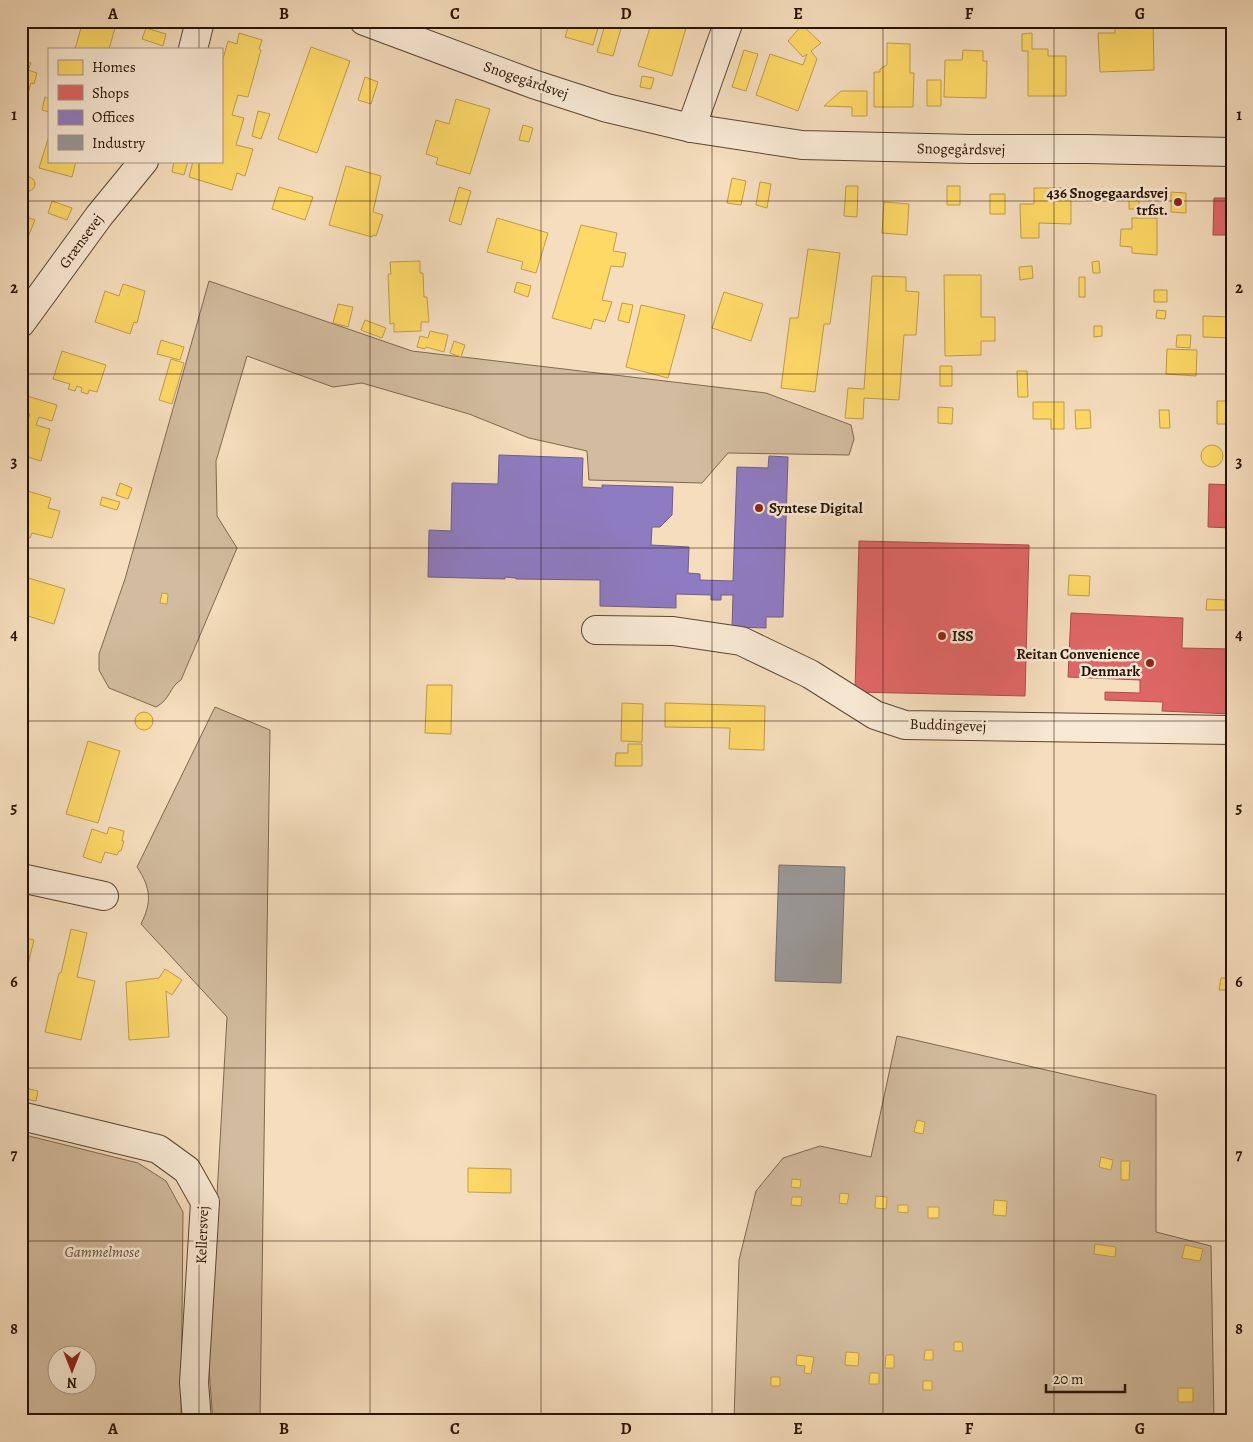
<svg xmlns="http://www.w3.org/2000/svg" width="1253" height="1442" font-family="Alegreya,serif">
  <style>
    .green { fill: #d2bb9e; stroke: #7d6852; fill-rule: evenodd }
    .homes { fill: #ffd966; stroke: #be9e49 }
    .shops { fill: #e06666; stroke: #a94d49 }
    .offices { fill: #8e7cc3; stroke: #6f5d8a }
    .industry { fill: #999; stroke: #77716d }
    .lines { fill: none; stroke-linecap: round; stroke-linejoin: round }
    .minor-casing { stroke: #5b4633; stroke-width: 30 }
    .tertiary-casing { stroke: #5b4633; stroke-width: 30 }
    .minor { stroke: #f8e9d4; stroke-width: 28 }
    .tertiary { stroke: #f8e9d4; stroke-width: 28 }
    .grid { fill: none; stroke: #281405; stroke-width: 1; stroke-opacity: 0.55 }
    .poi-dot { fill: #8f2418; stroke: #f8e9d4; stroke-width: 2 }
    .labels { text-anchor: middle; stroke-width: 5; stroke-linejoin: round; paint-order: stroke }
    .street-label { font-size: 15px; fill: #281405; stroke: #f8e9d4 }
    .poi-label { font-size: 15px; font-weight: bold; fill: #281405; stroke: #f8e9d4; text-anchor: end }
    .park-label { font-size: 15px; font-style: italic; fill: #644e3b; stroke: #f8e9d4 }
    .neatline { fill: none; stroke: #281405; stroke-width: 2 }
    .grid-label { font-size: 16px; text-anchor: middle; font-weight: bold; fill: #281405 }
  </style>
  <rect width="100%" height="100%" fill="#f5ddbd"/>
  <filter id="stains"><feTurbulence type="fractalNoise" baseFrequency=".004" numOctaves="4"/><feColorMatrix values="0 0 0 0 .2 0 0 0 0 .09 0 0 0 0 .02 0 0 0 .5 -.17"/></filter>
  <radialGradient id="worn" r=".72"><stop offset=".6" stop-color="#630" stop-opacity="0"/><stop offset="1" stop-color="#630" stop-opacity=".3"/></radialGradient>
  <path class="green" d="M209,281L412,351L766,393L851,425L854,439L849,455L728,453L702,483L589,480L587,451L529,438L469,414L362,383L333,387L247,356L216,461L217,516L237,548L181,680C169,687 171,699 156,707L109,688L99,670V654L125,579Z
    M215,707L270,730L260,1421H213L208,1356L227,1017L141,924C152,902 151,888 137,867Z
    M897,1036L1156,1095V1232L1211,1246L1214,1421H734L739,1260L756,1191L783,1158L820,1146L871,1157Z
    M21,1134L138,1163L166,1181L183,1212L181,1421H21ZM58,1354H88V1384H58Z"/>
  <path class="homes" d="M83,21H117L109,49H75Z
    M570,21H600L593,45L565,37Z
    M606,21L622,25L613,56L597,52Z
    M652,21H688L672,76L638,66Z
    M1115,21H1153L1154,70L1100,72L1098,33H1115Z
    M802,25L821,43L811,51L817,59L798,111L756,95L770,54L803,65L807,54L803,57L788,41Z
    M146,28L166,34L163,46L142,39Z
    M239,33L262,40L259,49L261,50L248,97L238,95L232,115L244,118L236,145L253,149L245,176L237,173L232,190L189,177L193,161H221V66L228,41L237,44Z
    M1032,33V49H1048V56H1066V96H1028V51H1022V34Z
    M887,43L910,44V73H914L913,107H874V72H880V69L887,65Z
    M311,47L350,61L317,153L278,139Z
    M744,50L758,54L746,91L732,87Z
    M963,50L983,51V61H987L986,98L944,97L945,60H962Z
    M21,60L31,63L28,70L37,73L34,84L31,83L27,97L21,95Z
    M642,76L654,78L651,89L640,87Z
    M365,77L378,82L371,104L358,100Z
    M927,80H941V106H927Z
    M841,91H867V116H852V107L824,106Z
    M45,97L49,99V112L42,110Z
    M456,99L490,109L470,174L436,164L438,158L426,154L436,120L449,124Z
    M258,111L270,114L261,139L252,136Z
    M523,125L533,128L529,142L519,140Z
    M49,136V161H76L72,177L39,168Z
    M174,161H188L184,175L172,172Z
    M346,166L381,176L373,212L383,215L376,236L373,235L372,237L329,225Z
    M21 184a7 7 0 1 1 14 0a7 7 0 1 1-14 0Z
    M732,178L746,181L741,205L727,203Z
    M760,182L771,184L767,208L756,205Z
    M846,186H858L857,217L844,216Z
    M947,186H960V205H947Z
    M279,187L313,197L305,220L272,209Z
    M459,187L471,191L461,225L449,221Z
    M1034,188H1071V224L1039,223V238H1021L1020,204H1034Z
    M1171,192L1186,193V213L1171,212Z
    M990,194H1005V214H990Z
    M1129,194H1139V209H1129Z
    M52,201L72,208L67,220L48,213Z
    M884,202L909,204L907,235L882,233Z
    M21,215L35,220L21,254Z
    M497,218L548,233L536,273L521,269L523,262L487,252Z
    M1132,218H1157V255L1132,253V247L1120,246L1121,229H1132Z
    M581,225L617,233L613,251L626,253L623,267L611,266L602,300L612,302L605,322L594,319L591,329L552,318Z
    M808,249L840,253L830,324H824L815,392L781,388L790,318H798Z
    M420,261V273H423L424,297H427L429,322H421V331L394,332V323L390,324L388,274H391L390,262Z
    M1099,261L1100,273H1093L1092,262Z
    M1032,266L1033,278L1020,280L1019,267Z
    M944,275H981V317H995V341H981V355L945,356Z
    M872,276L906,277V291L919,292L916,335H904L899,400L864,398L863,419L845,418L848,388L864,389Z
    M1079,277H1085V297H1079Z
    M517,282L531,286L528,297L514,292Z
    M123,284L145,291L137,323L134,322L130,334L95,322L105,291L119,296Z
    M1154,290H1167V302H1154Z
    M724,292L763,304L751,341L712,328Z
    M622,303L633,305L629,323L618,320Z
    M338,304L353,307L348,327L333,323Z
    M641,305L685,315L668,378L626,367Z
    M1157,310L1166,311L1165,319L1156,318Z
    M1203,316L1232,317V338L1203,337Z
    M365,320L386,328L382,338L361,330Z
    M1094,326H1102V336L1094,337Z
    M430,331L448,335L444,352L426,347L425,349L417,347L420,336L428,338Z
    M1177,335H1191L1190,348L1176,347Z
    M161,340L184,347L180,360L157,354Z
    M454,341L465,345L461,357L450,353Z
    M1167,349L1197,350L1196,376L1166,374Z
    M62,351L106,365L97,392L89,390L88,394L81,392L82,388L77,386L75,391L68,389L70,384L53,379Z
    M171,359L184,363L172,404L159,400Z
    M940,366H952V386H940Z
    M1017,371H1027L1028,397H1018Z
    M27,396L57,405L52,421L39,417L36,425L50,429L41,461L21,455V421L27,422L30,414L23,412Z
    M1217,401H1232V424H1217Z
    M1033,402H1064V429H1051V419H1033Z
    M938,407L953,408L952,424L938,423Z
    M1075,410H1090L1091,428L1076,429Z
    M1159,410H1169L1170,428H1160Z
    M1201 456a11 11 0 1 1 22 0a11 11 0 1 1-22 0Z
    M120,483L132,488L128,499L116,495Z
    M21,489L51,498L48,508L60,511L52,538L32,533L30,538L21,535Z
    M102,497L120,502L117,510L100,505Z
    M21,555L28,557L22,576L65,589L54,624L21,614Z
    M1069,575L1090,576L1089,596L1068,595Z
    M162,593L168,594L167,604L160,603Z
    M1207,599L1225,600V610H1206Z
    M427,685H452L451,734L425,733Z
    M21,686L29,689L25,702L21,701Z
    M622,703L643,704L642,742L621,741Z
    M665,703L765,706L764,750L729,749L730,728L665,727Z
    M135 721a9 9 0 1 1 18 0a9 9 0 1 1-18 0Z
    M88,741L120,751L98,823L66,814Z
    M628,744H642V766H615L616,753H628Z
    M109,827L124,831L122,841H124L121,851H119L117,855L105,852L101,863L83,857L92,829L107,834Z
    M71,929L87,933L77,977L95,981L81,1040L45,1032L59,973H61Z
    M21,937L34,940L21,992Z
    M165,969L182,980L172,995L166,991L169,1037L129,1040L126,982L159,978Z
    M1221,978H1232V990H1219Z
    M21,1087L38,1091L36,1101L21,1098Z
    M917,1120L925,1122L923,1134L914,1132Z
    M1101,1157L1113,1160L1111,1170L1099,1167Z
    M1121,1161H1130L1129,1180H1121Z
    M468,1168L511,1169V1193L468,1192Z
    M792,1179L801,1180L800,1188L791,1187Z
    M840,1193L849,1194L847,1204L839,1203Z
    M876,1196L887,1197L886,1209L875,1208Z
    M792,1197H802L801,1206L791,1205Z
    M994,1200L1007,1201L1006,1216L993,1215Z
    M898,1205H908V1213L898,1212Z
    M928,1207H939V1218H928Z
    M1095,1244L1116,1247L1115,1257L1094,1254Z
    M1185,1245L1203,1249L1200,1261L1182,1258Z
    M954,1342H962L963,1351H954Z
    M925,1350H933V1360H924Z
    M846,1352L859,1353L858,1366L845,1365Z
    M797,1355L814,1357L811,1374L804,1373L805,1366L796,1365Z
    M886,1355H894V1368H885Z
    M870,1373H879V1384H869Z
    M1053,1375H1061V1384H1053Z
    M771,1377H780V1386H771Z
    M923,1381H932V1390H923Z
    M1178,1388H1193V1402H1178Z
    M1184,1414H1194L1195,1421H1184Z"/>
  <path class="shops" d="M1214,198H1232V235H1213Z
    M1209,484L1232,485V528L1208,527Z
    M859,541L1029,545L1025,696L855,692Z
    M1071,613L1183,618L1182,648L1232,649V714L1162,711L1163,702L1105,700V692L1140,693V680L1068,677Z"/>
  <path class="offices" d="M499,455L583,458L582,487L602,488V485L673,487L672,515L660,527H652L651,545L689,547L688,573L700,574V580L733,581L737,467L768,468L769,456L788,457L783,617H766V628L732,627L733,595H721V600H711V595L676,594V608L600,606V580L516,579V578L505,577V579L428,577L429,530L451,531L452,483L498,484Z"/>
  <path class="industry" d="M779,865L845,867L841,983L775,981Z"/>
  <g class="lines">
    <defs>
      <path id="minor" d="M193,49L200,21
        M691,128L729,21
        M21,323L99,216L144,161
        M596,630L673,631L741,641L810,674L875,715L905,725L1232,730
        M21,878L104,896
        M21,1116L158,1149L187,1170L205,1202L194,1383L197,1421"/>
      <path id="tertiary" d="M364,21L533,84L607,108L691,128L724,133L802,145L970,149H1087L1232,152"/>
    </defs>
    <use href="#minor" class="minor-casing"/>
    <use href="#tertiary" class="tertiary-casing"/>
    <use href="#minor" class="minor"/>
    <use href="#tertiary" class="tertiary"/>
  </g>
  <path class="grid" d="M199,21V49M370,21V1421M541,21V1421M712,21V1421M883,21V1421M1054,21V1421M199,161V1421M21,201H1232M21,374H1232M21,548H1232M21,721H1232M21,894H1232M21,1068H1232M21,1241H1232"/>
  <g class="poi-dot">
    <circle cx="1178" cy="202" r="5"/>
    <circle cx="759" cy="508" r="5"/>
    <circle cx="942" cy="636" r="5"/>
    <circle cx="1150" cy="663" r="5"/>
  </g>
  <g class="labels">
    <g class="street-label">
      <text transform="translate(526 80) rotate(19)" y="5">Snogegårdsvej</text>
      <text transform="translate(961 149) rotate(1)" y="5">Snogegårdsvej</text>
      <text transform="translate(81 241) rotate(-54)" y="5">Grænsevej</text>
      <text transform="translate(948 725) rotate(2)" y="5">Buddingevej</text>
      <text transform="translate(202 1235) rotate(-88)" y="5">Kellersvej</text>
    </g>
    <g class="poi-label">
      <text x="1168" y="198">436 Snogegaardsvej<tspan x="1168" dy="17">trfst.</tspan></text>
      <text x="769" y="513" text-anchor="start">Syntese Digital</text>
      <text x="952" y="641" text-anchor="start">ISS</text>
      <text x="1140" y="659">Reitan Convenience<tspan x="1140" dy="17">Denmark</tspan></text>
    </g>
    <g class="park-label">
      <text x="102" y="1257">Gammelmose</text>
    </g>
  </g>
  <rect width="1253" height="1442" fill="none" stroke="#f5ddbd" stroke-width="55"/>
  <rect x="48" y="48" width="175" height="115" fill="#f8e9d4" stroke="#a59481"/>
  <rect x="58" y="60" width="25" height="15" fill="#ffd966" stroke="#a59481"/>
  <text x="92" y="72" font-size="15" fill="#281405">Homes</text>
  <rect x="58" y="85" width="25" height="15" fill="#e06666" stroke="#a59481"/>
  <text x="92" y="98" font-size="15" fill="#281405">Shops</text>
  <rect x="58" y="110" width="25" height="15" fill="#8e7cc3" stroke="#a59481"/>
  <text x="92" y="122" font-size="15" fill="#281405">Offices</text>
  <rect x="58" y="135" width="25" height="15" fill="#999999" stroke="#a59481"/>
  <text x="92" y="148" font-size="15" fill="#281405">Industry</text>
  <g transform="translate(72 1370) rotate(180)"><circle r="24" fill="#f8e9d4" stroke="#a59481"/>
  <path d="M0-4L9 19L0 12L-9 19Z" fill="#8f2418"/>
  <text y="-8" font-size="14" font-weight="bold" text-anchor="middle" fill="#281405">N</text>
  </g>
  <path d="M1046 1384v8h79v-8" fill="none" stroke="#281405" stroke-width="2.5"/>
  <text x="1053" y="1384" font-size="15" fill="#281405" stroke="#f8e9d4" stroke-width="4" paint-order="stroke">20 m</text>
  <rect x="28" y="28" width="1198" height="1386" class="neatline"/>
  <g class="grid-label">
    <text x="113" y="19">A</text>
    <text x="284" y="19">B</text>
    <text x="455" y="19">C</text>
    <text x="626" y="19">D</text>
    <text x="798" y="19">E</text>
    <text x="969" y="19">F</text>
    <text x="1140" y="19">G</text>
    <text x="14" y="120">1</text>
    <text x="1239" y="120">1</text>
    <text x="14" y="293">2</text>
    <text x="1239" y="293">2</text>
    <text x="14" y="467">3</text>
    <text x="1239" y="467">3</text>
    <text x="14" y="640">4</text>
    <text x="1239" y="640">4</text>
    <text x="14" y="813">5</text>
    <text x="1239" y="813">5</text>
    <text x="14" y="987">6</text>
    <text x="1239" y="987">6</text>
    <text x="14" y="1160">7</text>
    <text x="1239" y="1160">7</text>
    <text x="14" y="1334">8</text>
    <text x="1239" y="1334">8</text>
    <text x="113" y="1434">A</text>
    <text x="284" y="1434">B</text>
    <text x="455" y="1434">C</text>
    <text x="626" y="1434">D</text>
    <text x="798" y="1434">E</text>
    <text x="969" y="1434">F</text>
    <text x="1140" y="1434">G</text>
  </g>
  <rect width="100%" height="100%" filter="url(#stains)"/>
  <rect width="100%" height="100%" fill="url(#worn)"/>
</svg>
